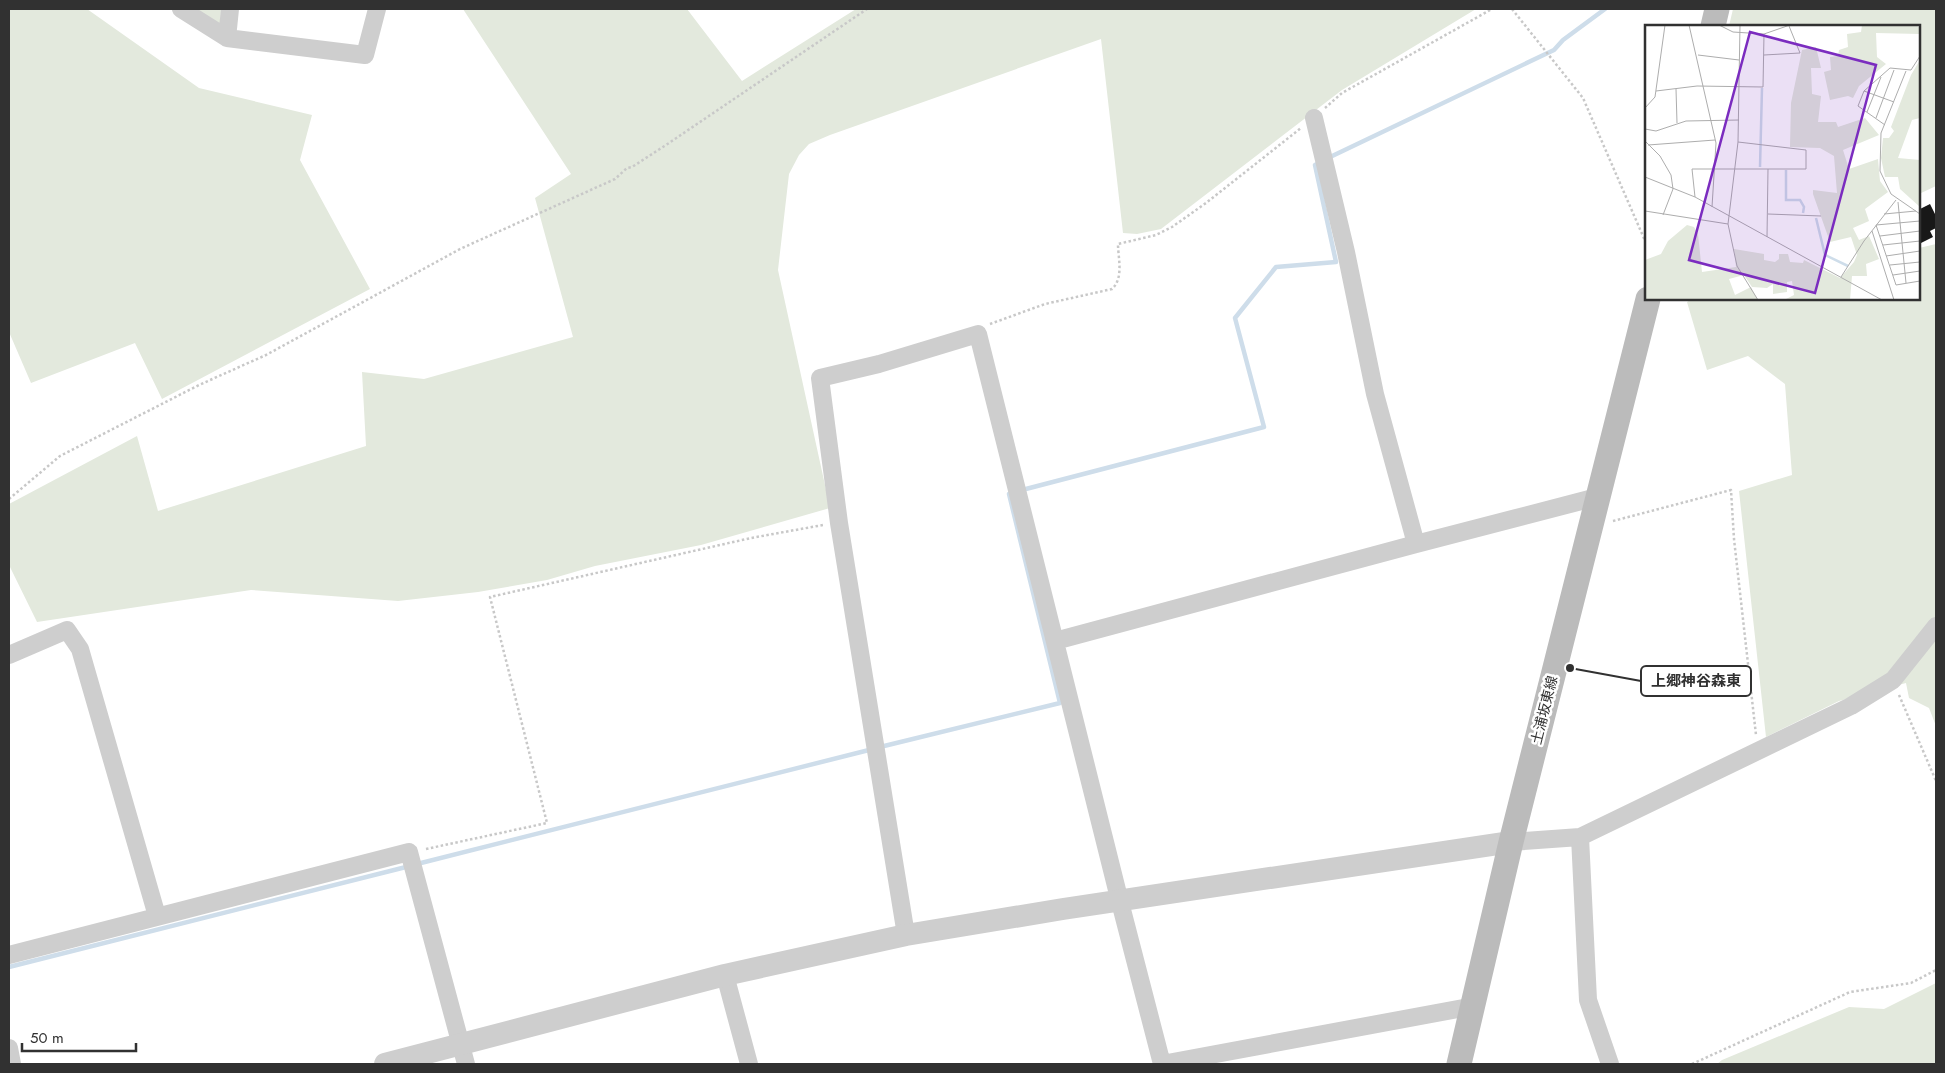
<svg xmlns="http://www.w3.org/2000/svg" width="1945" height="1073" font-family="Jost,'Noto Sans JP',sans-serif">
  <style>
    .green { fill: #e3e9dd }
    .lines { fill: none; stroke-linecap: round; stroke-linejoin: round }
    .stream { stroke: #ceddea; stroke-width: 4.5 }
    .building { fill: #181818 }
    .path { stroke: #c8c8c8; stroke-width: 2.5; stroke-dasharray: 2.5 2.5; stroke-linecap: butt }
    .minor { stroke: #cecece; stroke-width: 18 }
    .tertiary { stroke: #cecece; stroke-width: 22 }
    .secondary { stroke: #bbb; stroke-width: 25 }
    .labels { text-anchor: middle; stroke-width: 5; stroke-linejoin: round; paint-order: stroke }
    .street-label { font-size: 14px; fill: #313131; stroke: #fff }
    .inset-river { fill: none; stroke: #ceddea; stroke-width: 2.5 }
    .inset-road { fill: none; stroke: #adadad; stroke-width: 1 }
    .view { fill: #7b2cbf; fill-opacity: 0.15; stroke: #7b2cbf; stroke-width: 2.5 }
    .inset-edge { fill: none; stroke: #313131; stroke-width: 2.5 }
    .leader { fill: none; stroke: #313131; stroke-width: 2 }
    .callout-dot { fill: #313131; stroke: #fff; stroke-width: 2 }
    .callout { fill: #fff; stroke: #313131; stroke-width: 2 }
    .callout-label { font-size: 15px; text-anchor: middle; font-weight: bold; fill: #313131 }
  </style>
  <rect width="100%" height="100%" fill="#fff"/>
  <path class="green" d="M9,9H87L199,88L312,115L300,160L370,289L162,399L135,343L31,383L9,332Z
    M193,9H221L220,26Z
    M463,9H687L742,81L856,9H1476L1342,90L1161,229L1137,234L1123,233L1101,39L830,135L809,144L799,155L789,174L778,270L830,508L701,545L595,566L547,580L478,592L398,601L251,590L37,622L9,565V504L137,436L158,511L366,446L362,372L424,379L573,337L535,198L571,174Z
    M1733,9H1936V186L1919,194V26H1729Z
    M1936,244V726L1929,708L1909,698L1906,683L1839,701L1766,737L1739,491L1792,475L1785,384L1748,356L1707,370L1687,302L1692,299H1919V248Z
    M1936,983V1064H1717L1722,1060L1849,1007L1884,1009Z"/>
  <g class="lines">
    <path class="stream" d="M1328,158L1554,50L1563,40L1605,9
      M1022,490L1264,427L1235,318L1276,267L1336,262L1315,165L1321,162
      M880,747L1060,703L1009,494L1015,492
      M417,864L873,749
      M9,967L410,866"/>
  </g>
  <path class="building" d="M1930,204L1936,216V228L1930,231L1933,237L1919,244V206L1920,209Z"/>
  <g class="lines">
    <path class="path" d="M1512,9L1583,98L1646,243
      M1325,108L1342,93L1492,9
      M990,324L1045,304L1112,289C1124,278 1118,258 1118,244L1156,235L1172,227L1206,203L1301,128
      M9,499L60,456L199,385L266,355L460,249L615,179L627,168L632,167L666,145L867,9
      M1613,521L1731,490L1734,539L1756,735
      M1899,695L1936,781
      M426,849L547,823L490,597L751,538L823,525
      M1692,1064L1850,992L1911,983L1936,970"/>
    <path class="minor" d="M181,9L227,38L365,55L377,9
      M227,38L230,9
      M1314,118L1346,252L1375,394L1416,544
      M1055,641L1416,544L1597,497
      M9,655L67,630L80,649L157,916
      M1580,837L1588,1000L1610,1064
      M1511,842L1580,837L1851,706L1893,680L1936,626
      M906,935L839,523L820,378L879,364L978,334L1120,902L1162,1064
      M9,955L409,852L466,1064
      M725,975L749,1064
      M9,1048L12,1064
      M1162,1064L1474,1006"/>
    <path class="tertiary" d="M385,1064L725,975L906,935L1063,909L1511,842"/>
    <path class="secondary" d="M1713,26L1717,9
      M1459,1064L1511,842L1648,299"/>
  </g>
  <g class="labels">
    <g class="street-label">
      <text transform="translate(1544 710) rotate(-76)" y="5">土浦坂東線</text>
    </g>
  </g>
  <g transform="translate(1645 25)">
    <rect width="275" height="275" fill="#fff"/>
    <path d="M217,0H271L275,3V9L231,8L232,32L241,39L214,61L208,73L203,71L185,75L179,47L186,45L185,32L193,31L194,25L203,22L202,9L216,7ZM171,22L176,43H166L167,69L176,71L173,97H191L193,102L220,93L234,110L198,125L204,144L233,134L235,156L243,167L220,184L224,196L208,203L214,215L224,211L234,234L221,239L222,251H207L205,275H139L149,270L147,256L142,257V267L128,269V259L122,263L107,262L99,250L84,254L90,270L106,262L113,275H0V235L16,229L23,216L42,200L49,202L53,209L57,247L91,242L89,224L119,229V235L130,237L134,234V229H143L145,237L158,238L159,235L195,253L209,237L212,230L206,212L185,217L168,169V165L192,168L189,131L175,123L145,122L146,78L157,25ZM275,35V93L267,95L253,133L275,135V182L255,164L253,152H240L236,133L238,113H244L249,106L246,102L266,50Z" fill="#e3e9dd"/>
    <path class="inset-river" d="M115,142L117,63M141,145V175H155L159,182L158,188M171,193L180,230L203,241"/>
    <path class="inset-road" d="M44,0L71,118L67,182M74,0L88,7L119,9L145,0M95,0L93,117L83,199L92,241L113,275M53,30L94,35M119,30L155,28L144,1M261,46L236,108L235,146L246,169L275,189M31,64L32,98M11,66L52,61L118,62L119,9M219,66L249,77M0,83L10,72L20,0M222,87L236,52M231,93L249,45M240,100L213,81L219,66L245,43L266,45L275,31M0,104L11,106L41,96L94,95M0,116L15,131L26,150L28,164L18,190M3,120L70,115M0,152L50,172L237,275M50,172L47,144H161V125L93,117M253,177L261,258M0,186L83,199M123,189L176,191M239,189L271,186M275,196L231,200L251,260L275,256M227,206L249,275M235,211L275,206M122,212L123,144M238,220L275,216M241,231L275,226M245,240L275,237M248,250L275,246M196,252L219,216L251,175"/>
    <path class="view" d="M105,7L231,40L170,268L44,235Z"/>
    <rect width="275" height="275" class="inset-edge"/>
  </g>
  <path class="leader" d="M1570 668L1641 681"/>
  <circle class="callout-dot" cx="1570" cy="668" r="5"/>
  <rect class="callout" x="1641" y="666" width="110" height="30" rx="5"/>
  <g class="callout-label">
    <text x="1696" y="686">上郷神谷森東</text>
  </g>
  <rect width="1945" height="1073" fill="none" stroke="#313131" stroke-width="20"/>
  <path d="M22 1043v8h114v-8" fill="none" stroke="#313131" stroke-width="2.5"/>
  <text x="30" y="1043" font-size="15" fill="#313131" stroke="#ffffff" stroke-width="4" paint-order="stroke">50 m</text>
</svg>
